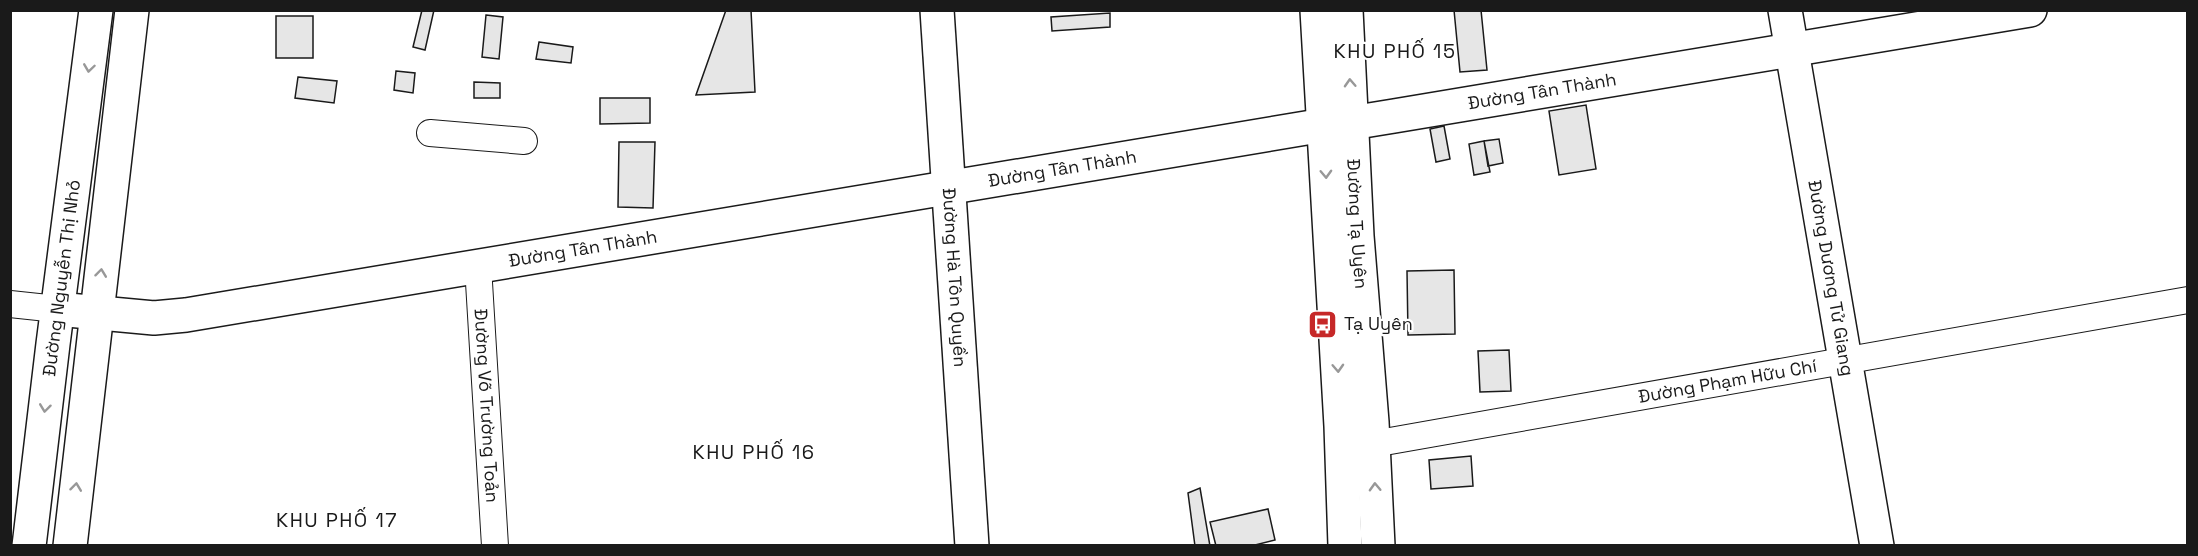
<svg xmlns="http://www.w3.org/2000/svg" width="2198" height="556" font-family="'Space Grotesk',sans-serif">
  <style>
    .building { fill: #e6e6e6; stroke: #1a1a1a; stroke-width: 1.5 }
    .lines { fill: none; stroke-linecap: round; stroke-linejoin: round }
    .street-casing { stroke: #1a1a1a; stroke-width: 28 }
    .secondary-casing { stroke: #1a1a1a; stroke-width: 36 }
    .street { stroke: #fff; stroke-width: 26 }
    .secondary { stroke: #fff; stroke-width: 33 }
    .oneway { stroke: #989898 }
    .labels { text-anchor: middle; stroke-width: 4.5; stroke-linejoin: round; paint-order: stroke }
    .street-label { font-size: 18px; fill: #1a1a1a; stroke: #fff }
    .poi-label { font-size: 18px; fill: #1a1a1a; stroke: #fff; text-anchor: start }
    .neighbourhood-label { font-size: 20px; letter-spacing: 1.5px; fill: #1a1a1a; stroke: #fff }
  </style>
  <rect width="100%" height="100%" fill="#fff"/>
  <path class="building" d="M422,10H434L425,50L413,47Z
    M726,10H751L755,92L696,95Z
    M1454,10H1481L1487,70L1460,72Z
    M1110,13V27L1052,31L1051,17Z
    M486,15L503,17L499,59L482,57Z
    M276,16H313V58H276Z
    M539,42L573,47L571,63L536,59Z
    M396,71L415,73L413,93L394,90Z
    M298,77L337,81L334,103L295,98Z
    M474,82L500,83V98H474Z
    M600,98H650V123L600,124Z
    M1586,105L1596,169L1559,175L1549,111Z
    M1444,126L1450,159L1436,162L1430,129Z
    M1499,139L1503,163L1488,166L1484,141Z
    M1484,141L1490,172L1474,175L1469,144Z
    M619,142H655L653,208L618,207Z
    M1454,270L1455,334L1408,335L1407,271Z
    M1509,350L1511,391L1480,392L1478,351Z
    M1471,456L1473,486L1431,489L1429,460Z
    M1200,488L1210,546H1195L1188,493Z
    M1268,509L1275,540L1251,546H1216L1210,522Z"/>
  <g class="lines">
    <defs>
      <g id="street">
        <path d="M430,133L524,141"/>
        <path id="s1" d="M478,266L495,546"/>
        <path d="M10,304L57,309"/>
        <path id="s2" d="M1373,444L2188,300"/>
      </g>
      <g id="secondary">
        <path id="s3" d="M937,10L972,546"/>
        <path d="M1317,10L1341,426L1345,546"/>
        <path id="s4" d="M1346,10L1357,236L1372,422L1378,546"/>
        <path id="s5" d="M1785,10L1877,546"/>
        <path id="s6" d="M57,309L154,318L186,315L1324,125L1351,123L1394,116L2030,10"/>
        <path id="s7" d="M29,546L53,344L96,10"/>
        <path d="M70,546L132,10"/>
      </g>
    </defs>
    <use href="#street" class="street-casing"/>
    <use href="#secondary" class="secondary-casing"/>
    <use href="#street" class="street"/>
    <use href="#secondary" class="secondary"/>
  </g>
  <defs><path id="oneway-chevron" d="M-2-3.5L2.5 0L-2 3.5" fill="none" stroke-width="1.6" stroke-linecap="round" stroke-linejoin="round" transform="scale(1.5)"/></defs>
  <g class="oneway">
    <use href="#oneway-chevron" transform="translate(89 68) rotate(98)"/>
    <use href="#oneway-chevron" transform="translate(1350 83) rotate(-93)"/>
    <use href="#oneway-chevron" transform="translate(1326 174) rotate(88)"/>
    <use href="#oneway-chevron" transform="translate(101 273) rotate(-83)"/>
    <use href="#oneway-chevron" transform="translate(1338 368) rotate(87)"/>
    <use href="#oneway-chevron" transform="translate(45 408) rotate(97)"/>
    <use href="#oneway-chevron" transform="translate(76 487) rotate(-83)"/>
    <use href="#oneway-chevron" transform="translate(1375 487) rotate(-92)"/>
  </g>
  <defs>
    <symbol id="bus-square" viewBox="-11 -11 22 22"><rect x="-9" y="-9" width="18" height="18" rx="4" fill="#c62828" stroke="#fff"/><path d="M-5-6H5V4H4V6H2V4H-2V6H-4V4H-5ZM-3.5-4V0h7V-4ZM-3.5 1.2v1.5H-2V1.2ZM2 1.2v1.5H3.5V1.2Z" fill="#fff"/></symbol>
  </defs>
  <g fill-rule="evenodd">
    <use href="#bus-square" x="1306" y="308" width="33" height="33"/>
  </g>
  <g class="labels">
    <g class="street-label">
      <text dy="6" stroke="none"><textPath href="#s6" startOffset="1504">Đường Tân Thành</textPath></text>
      <text dy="6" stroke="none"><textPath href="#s6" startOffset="1018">Đường Tân Thành</textPath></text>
      <text dy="6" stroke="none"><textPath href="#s4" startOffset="214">Đường Tạ Uyên</textPath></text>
      <text dy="6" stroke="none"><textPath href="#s6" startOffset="532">Đường Tân Thành</textPath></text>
      <text dy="6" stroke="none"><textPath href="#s7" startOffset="270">Đường Nguyễn Thị Nhỏ</textPath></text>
      <text dy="6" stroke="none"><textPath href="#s3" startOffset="268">Đường Hà Tôn Quyền</textPath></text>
      <text dy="6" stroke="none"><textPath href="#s5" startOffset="272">Đường Dương Tử Giang</textPath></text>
      <text dy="6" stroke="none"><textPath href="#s2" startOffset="360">Đường Phạm Hữu Chí</textPath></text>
      <text dy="6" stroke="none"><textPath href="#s1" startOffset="140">Đường Võ Trường Toản</textPath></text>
    </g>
    <g class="poi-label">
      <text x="1344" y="330">Tạ Uyên</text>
    </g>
    <g class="neighbourhood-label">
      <text x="1395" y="58">KHU PHỐ 15</text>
      <text x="754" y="459">KHU PHỐ 16</text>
      <text x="337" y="527">KHU PHỐ 17</text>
    </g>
  </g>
  <rect width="2198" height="556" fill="none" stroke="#1a1a1a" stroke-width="24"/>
</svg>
